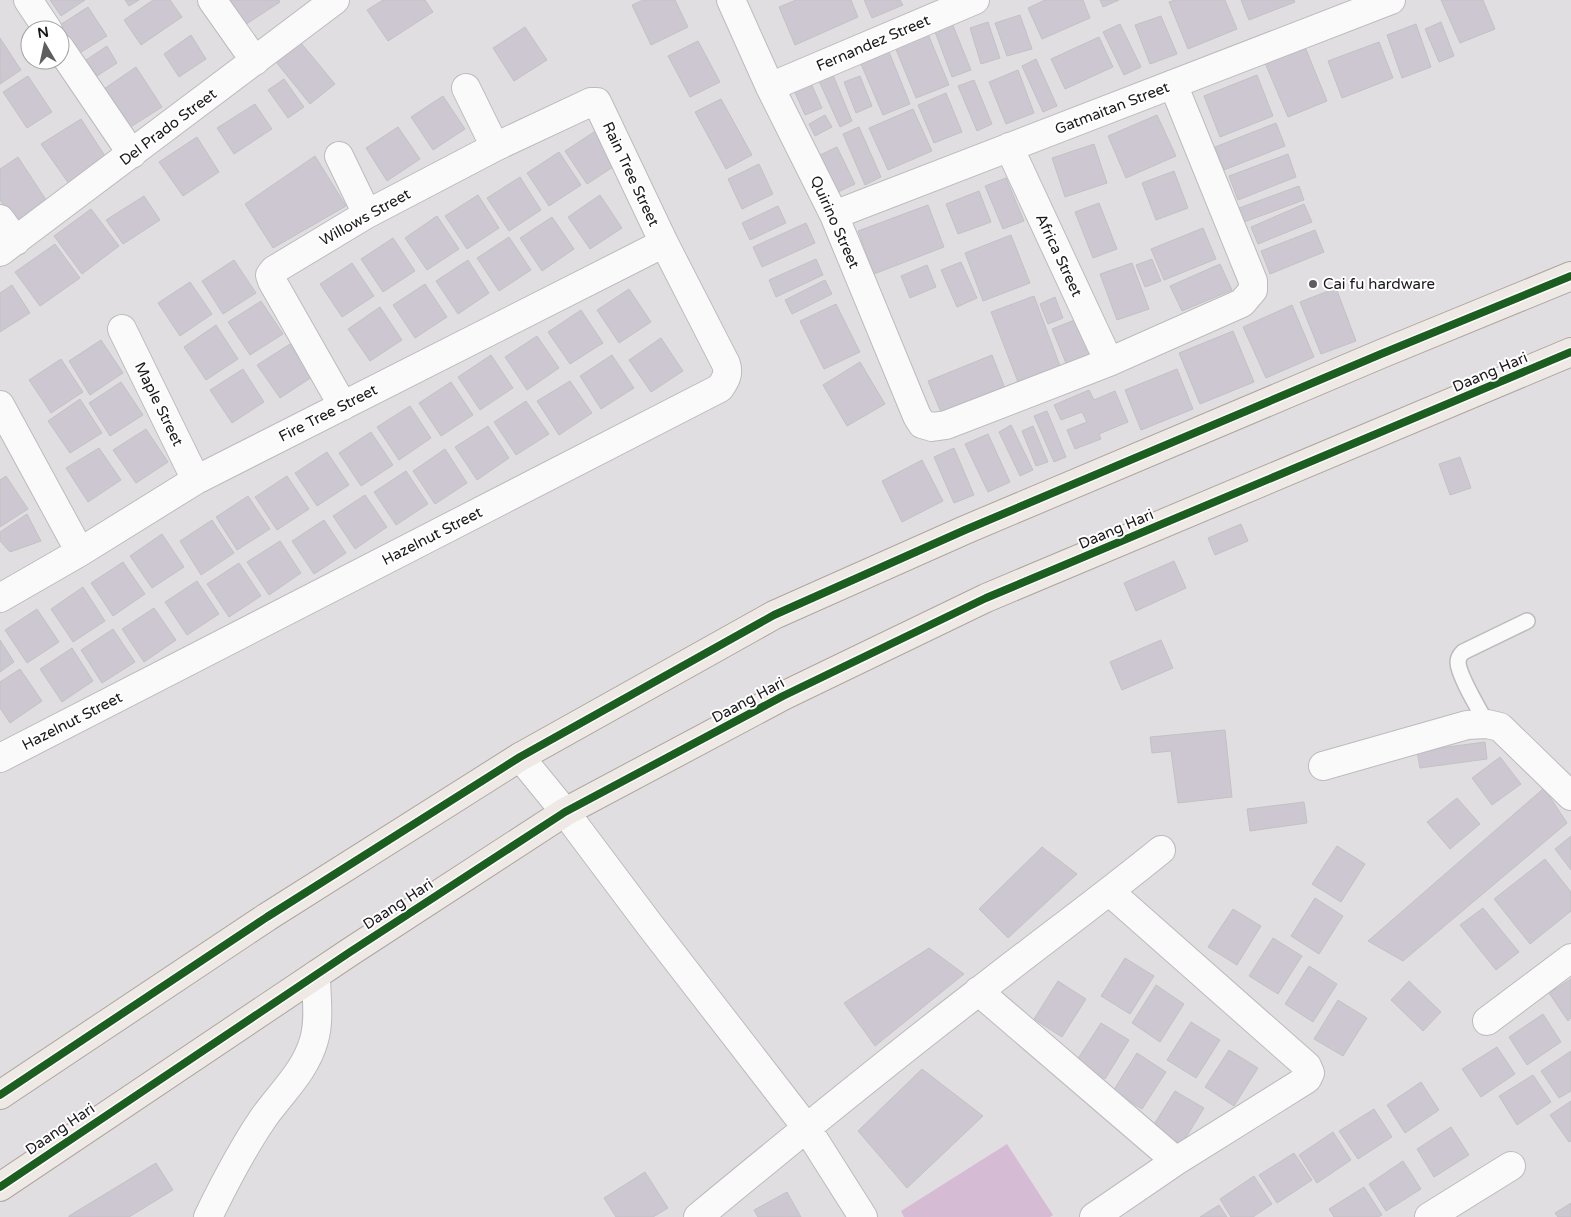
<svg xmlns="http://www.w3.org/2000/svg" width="1571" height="1217" font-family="'Varela Round',sans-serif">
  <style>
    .green { fill: #d5bcd4 }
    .building { fill: #cdc7d2; stroke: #c3c1c4 }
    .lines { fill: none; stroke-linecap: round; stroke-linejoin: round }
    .service-casing { stroke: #bdbbbd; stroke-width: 18 }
    .minor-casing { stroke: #bdbbbd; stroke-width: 30 }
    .primary-casing { stroke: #aea6a1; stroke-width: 30 }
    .service { stroke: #fafafa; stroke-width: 15 }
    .minor { stroke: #fafafa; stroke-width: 28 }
    .primary { stroke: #eee9e5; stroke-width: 28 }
    .cycleway-casing { stroke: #fff; stroke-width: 11 }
    .cycleway { stroke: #1b5e20; stroke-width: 8 }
    .poi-dot { fill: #605d60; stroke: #fff; stroke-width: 2 }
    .labels { text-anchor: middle; stroke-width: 4; stroke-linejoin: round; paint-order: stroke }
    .street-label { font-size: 15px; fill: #1a181a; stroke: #fff }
    .poi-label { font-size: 15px; fill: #1a181a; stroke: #fff; text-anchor: start }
  </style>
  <rect width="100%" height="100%" fill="#e1dee1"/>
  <path class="green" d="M1007,1144L1053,1215L1050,1217H904L901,1211Z"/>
  <path class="building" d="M50,0H85L61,16Z
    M125,0H139L129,6Z
    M153,0H170L182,17L141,45L124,20Z
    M229,0H279L280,2L245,25Z
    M383,0H425L433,12L388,41L367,10Z
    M643,0H675L688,27L651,45L632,5Z
    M796,0H851L858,17L795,45L779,7Z
    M864,0H900L903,5L872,18Z
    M1045,0H1083L1090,18L1042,39L1028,8Z
    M1100,0H1119L1103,7Z
    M1175,0H1225L1237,29L1188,49L1169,2Z
    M1241,0H1294L1295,2L1249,20Z
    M1441,0H1483L1495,29L1460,43Z
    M88,7L107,36L78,54L60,25Z
    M1020,15L1032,49L1007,56L995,23Z
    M1161,16L1177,54L1150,64L1135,25Z
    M988,22L1000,58L981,64L970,28Z
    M1441,22L1454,56L1439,62L1425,29Z
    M952,23L971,70L952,77L934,29Z
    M1120,24L1141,67L1124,75L1103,32Z
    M1416,24L1431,67L1402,78L1387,35Z
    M525,27L547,60L514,81L493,48Z
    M928,34L949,85L916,98L895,47Z
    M191,35L206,59L179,77L164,54Z
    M1099,37L1113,67L1065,89L1051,59Z
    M0,38L21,70L0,84Z
    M698,41L720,82L690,97L668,56Z
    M1379,42L1393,78L1342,98L1328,61Z
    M301,43L335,84L310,104L276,62Z
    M107,46L117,63L97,76L86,60Z
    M1305,47L1327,101L1288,117L1265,63Z
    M889,52L910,104L883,115L861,64Z
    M1036,59L1057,106L1043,112L1022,66Z
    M136,67L162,107L129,128L104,89Z
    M1018,70L1034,113L1006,124L989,82Z
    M833,75L852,121L840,127L819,81Z
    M1257,75L1273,116L1220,137L1204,96Z
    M28,76L52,112L27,128L3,92Z
    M860,76L872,106L856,113L844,82Z
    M284,79L304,107L288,118L268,90Z
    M974,80L992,124L977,131L958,86Z
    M810,81L822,108L805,115L793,88Z
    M946,93L962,132L934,143L918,105Z
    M443,96L465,129L433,150L411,117Z
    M721,99L752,155L726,169L695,112Z
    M255,104L272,129L234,154L217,128Z
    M913,109L932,151L888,170L869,128Z
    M825,115L832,127L815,136L809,124Z
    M1157,115L1176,156L1126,178L1108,136Z
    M81,119L107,159L69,184L41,144Z
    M1276,123L1285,146L1224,170L1215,147Z
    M398,127L420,159L387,181L366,148Z
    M859,127L881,177L865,185L843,134Z
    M597,130L619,163L587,184L565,151Z
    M197,137L219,172L183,196L159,162Z
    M1094,144L1107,183L1065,197L1052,158Z
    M837,147L855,184L836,193L818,156Z
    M559,152L581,185L549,206L527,173Z
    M1288,154L1296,177L1238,200L1229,176Z
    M315,156L346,206L273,248L245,204Z
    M18,157L48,203L16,223L0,200V169Z
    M759,164L773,194L742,209L728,179Z
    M1174,171L1188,208L1156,220L1142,183Z
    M520,177L541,210L509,231L487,198Z
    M1006,178L1024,221L1003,229L985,186Z
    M1299,186L1304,200L1244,222L1239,208Z
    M979,191L991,222L958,234L946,204Z
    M478,195L499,228L467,249L445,216Z
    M600,195L622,228L590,249L568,217Z
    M144,196L160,220L123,244L106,220Z
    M1099,203L1117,249L1093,258L1075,212Z
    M1304,204L1312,222L1258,244L1251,227Z
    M928,205L944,247L874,274L858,231Z
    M778,206L786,223L750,240L742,223Z
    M91,209L119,246L82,274L54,236Z
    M437,216L459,249L427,270L405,238Z
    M552,217L574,249L542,271L520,238Z
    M806,223L815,243L762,267L753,247Z
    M1203,228L1216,259L1164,280L1151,249Z
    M1315,230L1324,252L1270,274L1261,251Z
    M1011,235L1030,283L983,301L965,253Z
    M509,237L531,270L499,291L477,258Z
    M393,238L415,271L383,292L361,259Z
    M55,244L80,278L40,306L15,272Z
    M816,259L823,275L776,297L769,280Z
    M1152,259L1161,281L1145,287L1136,265Z
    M234,260L256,293L223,314L202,281Z
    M468,260L489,293L458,314L436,281Z
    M961,262L977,298L957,307L941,270Z
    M352,263L374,296L342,317L320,284Z
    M1132,263L1149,309L1117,320L1100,274Z
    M1220,264L1232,290L1182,311L1170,286Z
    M927,265L936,287L910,298L901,276Z
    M825,280L832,294L792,314L785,300Z
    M190,282L212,314L180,336L158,303Z
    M425,284L447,317L415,338L393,305Z
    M12,285L30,313L0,332V293Z
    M1336,288L1356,341L1321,354L1300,302Z
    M629,289L651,322L619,343L597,310Z
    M1034,296L1060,366L1018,382L991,312Z
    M1055,297L1063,318L1048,324L1040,304Z
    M261,301L283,334L250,355L228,322Z
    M836,304L860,352L824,369L800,321Z
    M1292,305L1314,357L1266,378L1243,327Z
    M380,307L402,340L370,361L348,329Z
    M581,310L603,343L570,364L548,332Z
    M1077,319L1095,362L1070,373L1052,329Z
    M216,325L238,359L206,380L184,347Z
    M1233,331L1254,382L1200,404L1179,353Z
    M537,336L559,368L527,390L505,357Z
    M661,338L683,371L651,392L629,360Z
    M101,340L123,373L90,395L69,361Z
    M290,344L312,377L280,398L257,365Z
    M491,355L513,388L480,410L458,377Z
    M612,355L634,388L601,409L580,376Z
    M992,355L1008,396L945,422L928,381Z
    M61,359L83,392L51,413L29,380Z
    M860,362L885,404L847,426L823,385Z
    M243,369L264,402L232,423L210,390Z
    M1177,369L1193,409L1141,430L1125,390Z
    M570,381L592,413L559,435L537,401Z
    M121,382L143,415L110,436L89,403Z
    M451,382L473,415L441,436L419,403Z
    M1089,390L1094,400L1115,391L1128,422L1099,434L1101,439L1075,449L1067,430L1087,422L1082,412L1061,420L1054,405Z
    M80,399L102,433L70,453L48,421Z
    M526,401L549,434L516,455L494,422Z
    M410,406L431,438L399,460L377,427Z
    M1047,411L1066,457L1054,462L1034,416Z
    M1011,425L1033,470L1020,476L999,432Z
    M488,426L509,458L477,480L455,447Z
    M1033,426L1048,462L1036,466L1022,431Z
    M146,429L168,462L136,483L113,450Z
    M371,432L393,465L361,486L339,453Z
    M988,434L1010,482L988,492L965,444Z
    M99,448L121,480L88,502L66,468Z
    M954,448L974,495L954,503L934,457Z
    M445,449L467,483L435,504L413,471Z
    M327,452L349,485L317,506L295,473Z
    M1460,457L1471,488L1450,495L1439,464Z
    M922,460L943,501L902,522L882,481Z
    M406,471L428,504L396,525L374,492Z
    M6,476L28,509L0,527V480Z
    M287,476L309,509L277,530L255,497Z
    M365,495L387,527L355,549L333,516Z
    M248,496L270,529L237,550L216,517Z
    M27,514L41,541L10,552L0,541V532Z
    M212,520L234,553L201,575L180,541Z
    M324,520L346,553L314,574L292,541Z
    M1241,524L1248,541L1215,555L1208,538Z
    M162,534L184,567L152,588L130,556Z
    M280,541L301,573L269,595L247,562Z
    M1174,561L1186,588L1136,611L1124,583Z
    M123,562L145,594L113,616L91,583Z
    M239,563L261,596L229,617L207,584Z
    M197,581L219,614L187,635L165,602Z
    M83,587L105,621L73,642L51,609Z
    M154,608L176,640L144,662L122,629Z
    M37,609L59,642L27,663L5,630Z
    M113,629L135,662L102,683L81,650Z
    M0,640L14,662L0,672Z
    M1161,640L1173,668L1122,690L1110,662Z
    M72,648L93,681L62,702L40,669Z
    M20,669L42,701L10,723L0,708V682Z
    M1225,730L1232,797L1178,803L1171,751L1152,753L1150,737Z
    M1485,742L1487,759L1420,768L1417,751Z
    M1500,757L1521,784L1492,805L1472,778Z
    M1544,788L1567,823L1403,961L1368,941Z
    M1457,798L1480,824L1450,849L1427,822Z
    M1304,802L1307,823L1250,831L1247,809Z
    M1571,836V870L1555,849Z
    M1337,846L1365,864L1341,902L1312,884Z
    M1042,847L1077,874L1008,938L979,909Z
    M1545,859L1571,892V911L1530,944L1494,899Z
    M1315,898L1343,916L1319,954L1291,936Z
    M1483,908L1519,952L1496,970L1460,925Z
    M1233,909L1261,926L1237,965L1208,947Z
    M1273,938L1302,956L1278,994L1249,976Z
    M929,948L964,974L875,1046L844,1003Z
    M1125,958L1154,976L1130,1014L1101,996Z
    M1309,966L1337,984L1313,1022L1285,1004Z
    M1571,979V1018L1568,1021L1549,993Z
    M1058,981L1086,999L1062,1037L1034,1019Z
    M1409,981L1441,1012L1423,1031L1391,1000Z
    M1156,985L1184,1004L1160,1042L1132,1023Z
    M1338,1000L1367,1018L1343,1056L1314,1039Z
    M1543,1014L1561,1042L1527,1065L1509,1037Z
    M1191,1022L1220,1040L1196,1078L1167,1060Z
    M1101,1023L1129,1040L1105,1079L1077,1060Z
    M1497,1047L1515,1074L1481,1097L1462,1069Z
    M1229,1050L1258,1068L1234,1106L1205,1087Z
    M1571,1051V1091L1559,1098L1541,1071Z
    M1137,1053L1166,1072L1142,1109L1113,1091Z
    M922,1069L983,1116L907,1188L858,1131Z
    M1533,1075L1551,1102L1517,1125L1499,1096Z
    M1421,1082L1439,1110L1405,1133L1387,1105Z
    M1175,1091L1204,1108L1180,1147L1151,1129Z
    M1571,1101V1141L1569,1142L1550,1115Z
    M1374,1109L1392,1137L1358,1159L1339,1131Z
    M1451,1127L1469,1155L1434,1177L1417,1149Z
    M1333,1132L1351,1160L1317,1183L1299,1155Z
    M1294,1153L1312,1180L1277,1203L1259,1175Z
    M1403,1161L1421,1189L1386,1211L1369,1184Z
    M156,1163L173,1190L129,1217H69V1216Z
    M645,1172L668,1208L653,1217H616L604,1198Z
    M1254,1176L1272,1204L1253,1217H1231L1220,1199Z
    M1364,1187L1382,1215L1378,1217H1334L1329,1209Z
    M787,1192L801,1217H758L754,1210Z
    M1571,1203V1217H1558L1555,1213Z
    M1219,1205L1227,1217H1200Z"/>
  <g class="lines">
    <defs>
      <path id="service" d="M1487,724C1480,711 1458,675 1458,662C1458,658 1460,655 1463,652L1527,621"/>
      <path id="minor" d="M28,0L48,30
        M212,0L255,61
        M731,0L770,87L834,215L917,416L922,424L932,427L946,425L1109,362L1242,303L1253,290V281L1173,84
        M60,48L132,154
        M770,87L975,0
        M466,88L495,147
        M1009,147L1109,362
        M339,156L367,214
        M834,215L1391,0
        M0,219L16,241
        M0,252L335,0
        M122,329L196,480
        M0,405L80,552
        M0,598L80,552L196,480L664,243
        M520,757L565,812L649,924L806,1127L863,1217
        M0,758L720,388C726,379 729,374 726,364L664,243L597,102H591L495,147L367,214L274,270L270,275L272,281L343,406
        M1323,766L1467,725L1487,724L1500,727L1571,796
        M978,991L1176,1161
        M1487,1021L1571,958
        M208,1217C225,1182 242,1149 264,1117C282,1092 306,1070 314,1040C320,1020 316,995 316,975
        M698,1217C790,1141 883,1065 978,992C1039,944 1101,899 1161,850
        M1094,1217L1176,1161L1307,1079L1310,1073L1307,1066L1110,892
        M1429,1217L1511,1166"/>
      <path id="primary" d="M0,1095L267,917L520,757L774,615L965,530L1381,354L1571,276
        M0,1187L350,952L565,812L783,696L986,598L1571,352"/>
    </defs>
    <use href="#service" class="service-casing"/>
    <use href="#minor" class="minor-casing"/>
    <use href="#primary" class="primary-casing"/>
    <use href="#service" class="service"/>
    <use href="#minor" class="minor"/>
    <use href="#primary" class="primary"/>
    <defs>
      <path id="cycleway" d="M0,1095L267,917L520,757L774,615L965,530L1381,354L1571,276
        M0,1187L350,952L565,812L783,696L986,598L1571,352"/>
    </defs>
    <use href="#cycleway" class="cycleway-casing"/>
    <use href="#cycleway" class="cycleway"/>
  </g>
  <circle class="poi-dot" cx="1313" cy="284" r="5"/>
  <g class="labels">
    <g class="street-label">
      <text transform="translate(873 43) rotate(-23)" y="5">Fernandez Street</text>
      <text transform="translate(1112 108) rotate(-21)" y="5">Gatmaitan Street</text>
      <text transform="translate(168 127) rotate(-37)" y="5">Del Prado Street</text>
      <text transform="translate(631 174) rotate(65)" y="5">Rain Tree Street</text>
      <text transform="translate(365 217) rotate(-29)" y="5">Willows Street</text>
      <text transform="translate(835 222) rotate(66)" y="5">Quirino Street</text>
      <text transform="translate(1059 255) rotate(65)" y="5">Africa Street</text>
      <text transform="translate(1490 372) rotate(-23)" y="5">Daang Hari</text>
      <text transform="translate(159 404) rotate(64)" y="5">Maple Street</text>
      <text transform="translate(328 413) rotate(-27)" y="5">Fire Tree Street</text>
      <text transform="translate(1116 529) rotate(-23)" y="5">Daang Hari</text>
      <text transform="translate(432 536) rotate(-27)" y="5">Hazelnut Street</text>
      <text transform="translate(748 700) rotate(-28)" y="5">Daang Hari</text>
      <text transform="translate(72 721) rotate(-27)" y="5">Hazelnut Street</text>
      <text transform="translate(398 904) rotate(-33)" y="5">Daang Hari</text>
      <text transform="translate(60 1129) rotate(-34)" y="5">Daang Hari</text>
    </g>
    <g class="poi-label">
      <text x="1323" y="289">Cai fu hardware</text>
    </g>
  </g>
  <g transform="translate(45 45) rotate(351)"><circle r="24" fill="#ffffff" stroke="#a3a3a3"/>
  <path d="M0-4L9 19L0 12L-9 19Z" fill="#605d60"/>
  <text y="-8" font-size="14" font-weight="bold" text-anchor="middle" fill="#1a181a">N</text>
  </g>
</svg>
